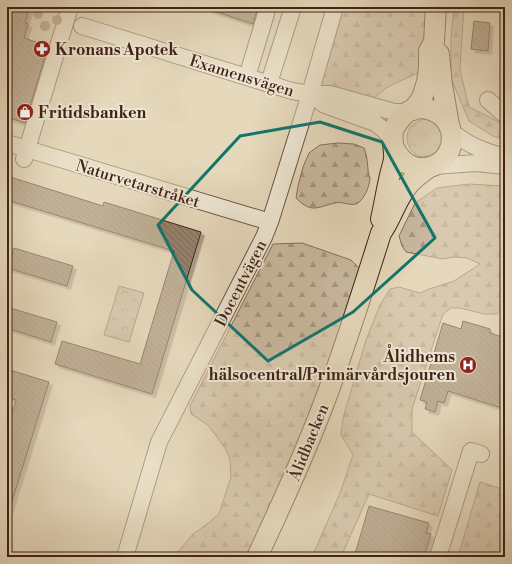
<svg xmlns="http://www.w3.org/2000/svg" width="512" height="564" font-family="'Libre Bodoni',serif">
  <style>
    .grass { fill: url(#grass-tufts); stroke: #856e5b }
    .forest { fill: url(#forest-firs); stroke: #856e5b }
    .park { fill: url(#park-crowns); stroke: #856e5b }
    .building { fill: url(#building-back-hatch); stroke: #412217; filter: url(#shadow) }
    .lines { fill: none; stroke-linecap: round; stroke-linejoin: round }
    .minor-casing { stroke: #6a5040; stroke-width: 18 }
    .major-casing { stroke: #412217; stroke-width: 22 }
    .minor { stroke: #eee6d3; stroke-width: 16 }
    .major { stroke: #e5d8bb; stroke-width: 20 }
    .tree { fill: #9e8974 }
    .marked { fill: none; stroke: #0f766e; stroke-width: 3; stroke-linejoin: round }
    .labels { text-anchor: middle; stroke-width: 4; stroke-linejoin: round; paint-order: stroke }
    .poi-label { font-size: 16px; font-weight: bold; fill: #412217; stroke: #eee6d3; text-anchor: start }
    .street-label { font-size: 16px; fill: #412217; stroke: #eee6d3 }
  </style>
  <defs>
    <pattern id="grass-tufts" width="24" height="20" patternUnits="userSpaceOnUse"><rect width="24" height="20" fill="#c9b99f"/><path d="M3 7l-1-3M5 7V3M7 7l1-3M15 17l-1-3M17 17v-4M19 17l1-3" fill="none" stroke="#a59681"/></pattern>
    <pattern id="forest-firs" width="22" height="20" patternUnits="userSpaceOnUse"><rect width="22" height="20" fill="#c9b99f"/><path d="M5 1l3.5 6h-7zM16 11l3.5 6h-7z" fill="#a59681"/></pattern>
    <pattern id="park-crowns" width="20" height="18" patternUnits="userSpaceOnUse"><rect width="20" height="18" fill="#c9b99f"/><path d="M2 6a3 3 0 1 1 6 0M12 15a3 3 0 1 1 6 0" fill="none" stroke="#a59681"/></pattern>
    <pattern id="building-back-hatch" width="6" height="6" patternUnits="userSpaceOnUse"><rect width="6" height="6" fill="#96816c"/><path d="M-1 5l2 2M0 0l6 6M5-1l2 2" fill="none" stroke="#7c6958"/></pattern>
    <filter id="shadow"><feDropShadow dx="3.5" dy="3.5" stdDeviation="0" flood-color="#0004"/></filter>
  </defs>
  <rect width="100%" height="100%" fill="#e5d8bb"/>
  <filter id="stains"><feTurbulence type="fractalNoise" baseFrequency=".005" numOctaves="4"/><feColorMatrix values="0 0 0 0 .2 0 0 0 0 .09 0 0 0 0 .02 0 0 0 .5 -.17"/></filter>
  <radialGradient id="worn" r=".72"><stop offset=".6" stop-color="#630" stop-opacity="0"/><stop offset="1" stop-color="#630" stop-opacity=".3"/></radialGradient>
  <path class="grass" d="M425,119H431L444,132L441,149C438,151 434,155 431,156C409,164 393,126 425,119Z"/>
  <path class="forest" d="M335,7H436L429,68L396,83L386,88L367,104L310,94Z
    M454,7H464L460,70L469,107L505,125V140L493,136L469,121L451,78V38Z
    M338,143L354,144L364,148C367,156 367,160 368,169C368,172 369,175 370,178C370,185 364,201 356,204C350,206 342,201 335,203C317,207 312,214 296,198L298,186L303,167L309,153L320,145Z
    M469,184L505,186V276L501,299L502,308L497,314H484L460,308H451L443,314L412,409V432L452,470L438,516L369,494L341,557H312L340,493L353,455L341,435L343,418L366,340L380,305L390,289L399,287L420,293L429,289L454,281L480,264L467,258L454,257L443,259L406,252L402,246L399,236L415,203L437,188Z
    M302,243L351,260L367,276L257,557H174L193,534L206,525L219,514L231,477L230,459L225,448L208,425L191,414L190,406L273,244Z
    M480,482L505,490V557H458Z"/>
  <path class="park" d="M119,286L144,293L129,342L104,335Z"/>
  <path class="building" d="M7,7H30L25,23L28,24L24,38L48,46L25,123L7,117Z
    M208,7H258L253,24L208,9Z
    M474,21L490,23L488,51L471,49Z
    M7,176L103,206L104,202L201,232L152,394L55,364L62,341L140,364L174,251L7,200Z
    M14,248L73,266L67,286L8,268Z
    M7,307L57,322L51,342L7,328Z
    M463,321L490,329V333L505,338V409L448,391L444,403L438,401L435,412L425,409L427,402L420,400L443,323L461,329Z
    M7,369L49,382L9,511L7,510V429L16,400L7,397Z
    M369,506L429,523L426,533L431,534L424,557H366L355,554Z"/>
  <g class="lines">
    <defs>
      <path id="minor" d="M82,26L292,91L310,94H330L394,112H407
        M247,77L268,7
        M269,83L293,7
        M310,94L325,105L375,123L384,130L393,140
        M488,100L505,115
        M452,132C470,146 483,151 505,157
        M7,143L270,222
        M24,159L70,7
        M434,166L476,163L505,166
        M125,557L159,442L264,237L270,222L310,94L335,7
        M438,557L471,451L481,454"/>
      <path id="major" d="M439,54L442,85L449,125
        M413,110L422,98L427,82L429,68V51L434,42L436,7
        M381,219C384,206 386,193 389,180C390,173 393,166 394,159C395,150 391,140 393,132C395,124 400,119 405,114C411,108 423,107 431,110C440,113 447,119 450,128C462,163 413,187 394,148
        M257,557C281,506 304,456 324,403C345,348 363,290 381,233C392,218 396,199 409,184C414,178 421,173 428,168"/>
    </defs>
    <use href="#minor" class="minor-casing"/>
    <use href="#major" class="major-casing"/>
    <use href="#minor" class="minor"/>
    <use href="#major" class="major"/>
  </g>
  <g class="tree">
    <circle cx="38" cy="14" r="5"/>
    <circle cx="57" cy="20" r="5"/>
    <circle cx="45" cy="26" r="5"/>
  </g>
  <path d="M0 0H512V564H0ZM320,122L382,142L435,238L353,312L268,361L192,290L158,225L240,136Z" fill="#e5d8bb" fill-opacity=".55" fill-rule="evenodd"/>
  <path class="marked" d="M320,122L382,142L435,238L353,312L268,361L192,290L158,225L240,136Z"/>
  <defs>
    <symbol id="pharmacy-disc" viewBox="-11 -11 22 22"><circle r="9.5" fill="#8f2418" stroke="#eee6d3"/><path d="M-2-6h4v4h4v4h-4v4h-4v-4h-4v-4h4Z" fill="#fff"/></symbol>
    <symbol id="shop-disc" viewBox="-11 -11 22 22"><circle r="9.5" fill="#8f2418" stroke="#eee6d3"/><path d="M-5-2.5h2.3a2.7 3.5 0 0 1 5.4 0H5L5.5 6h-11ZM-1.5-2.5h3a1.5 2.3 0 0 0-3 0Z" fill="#fff"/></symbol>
    <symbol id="hospital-disc" viewBox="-11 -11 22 22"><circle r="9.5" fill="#8f2418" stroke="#eee6d3"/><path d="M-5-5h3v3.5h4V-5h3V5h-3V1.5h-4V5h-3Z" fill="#fff"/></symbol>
  </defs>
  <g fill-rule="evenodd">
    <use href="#pharmacy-disc" x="32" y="39" width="20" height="20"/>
    <use href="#shop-disc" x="15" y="102" width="20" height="20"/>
    <use href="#hospital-disc" x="458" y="355" width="20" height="20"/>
  </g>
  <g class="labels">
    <g class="poi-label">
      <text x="55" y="55">Kronans Apotek</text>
      <text x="38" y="118">Fritidsbanken</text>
      <text x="455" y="362" text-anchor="end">Ålidhems<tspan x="455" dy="18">hälsocentral/Primärvårdsjouren</tspan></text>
    </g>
    <g class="street-label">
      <text transform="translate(242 75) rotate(17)" y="6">Examensvägen</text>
      <text transform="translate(138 183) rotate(17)" y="6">Naturvetarstråket</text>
      <text transform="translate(240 283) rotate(-63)" y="6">Docentvägen</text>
      <text transform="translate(308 442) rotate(-68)" y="6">Ålidbacken</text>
    </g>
  </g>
  <rect width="512" height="564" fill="none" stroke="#e5d8bb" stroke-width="24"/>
  <rect x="8" y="8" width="496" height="548" fill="none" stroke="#412217" stroke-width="2"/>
  <rect x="12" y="12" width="488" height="540" fill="none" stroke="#412217"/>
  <rect width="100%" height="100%" filter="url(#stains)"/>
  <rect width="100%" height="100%" fill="url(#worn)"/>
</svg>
